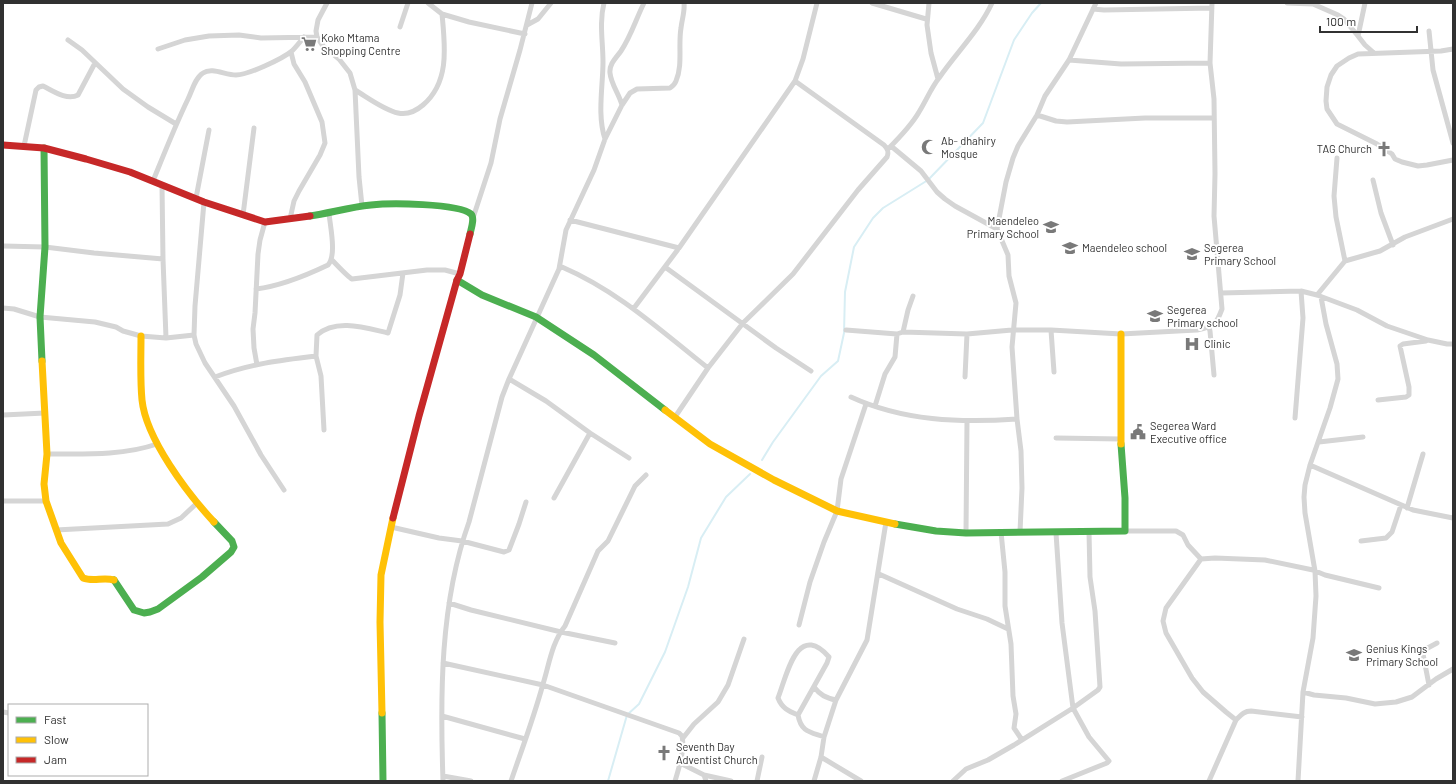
<svg xmlns="http://www.w3.org/2000/svg" width="1456" height="784" font-family="Barlow,sans-serif">
  <style>
    .lines { fill: none; stroke-linecap: round; stroke-linejoin: round }
    .stream { stroke: #d8eef4; stroke-width: 2 }
    .street { stroke: #d5d5d5; stroke-width: 5 }
    .fast { stroke: #4caf50; stroke-width: 7 }
    .slow { stroke: #ffc107; stroke-width: 7 }
    .jam { stroke: #c62828; stroke-width: 7 }
    .labels { text-anchor: middle; stroke-width: 4; stroke-linejoin: round; paint-order: stroke }
    .poi-label { font-size: 11px; fill: #313131; stroke: #fff; text-anchor: start }
  </style>
  <rect width="100%" height="100%" fill="#fff"/>
  <g class="lines">
    <path class="stream" d="M762,460L773,442L821,376L838,361L844,333L845,292L854,247L873,218L883,208L928,180L983,123L1014,40L1032,13L1041,3
      M608,781L627,715L639,704L665,652L688,587L701,538L726,497L750,474"/>
    <path class="street" d="M327,3L318,20L316,31L317,37L323,46L339,59L350,73L355,90L359,177L362,206
      M604,3C599,23 603,42 603,62C603,86 597,115 605,139
      M872,3L926,19
      M929,3L927,25L931,53L938,79
      M1287,3L1313,4L1338,15L1344,19L1358,36
      M1365,3L1358,36L1365,45L1374,53
      M1093,9L1104,10L1212,8
      M442,14L469,22L525,34
      M527,25L538,19L551,3
      M400,27L408,3
      M1429,31L1433,70L1453,143
      M68,40L82,50L123,89L148,107L176,124
      M158,49L185,40L209,36L239,35L261,38L317,37
      M1453,49L1441,51L1358,54L1349,58L1337,66L1331,75L1327,87L1326,101L1327,109L1337,124L1377,144L1392,154L1395,159L1402,162L1418,166L1427,165L1453,160
      M1069,60L1121,64L1210,63
      M355,90C367,97 384,110 398,113C407,115 416,111 423,105C450,82 445,46 442,14L428,3
      M622,105C619,94 611,84 610,73C609,64 616,58 621,51C631,36 636,19 644,3
      M1037,115L1056,121L1067,122L1145,118H1214
      M24,146L36,90L39,87L43,86C53,91 67,101 78,95L95,63
      M891,146L921,171L937,192L945,199L955,206L997,229
      M888,149C899,138 911,126 919,112C926,101 931,88 939,78C956,53 979,31 992,3
      M1337,158L1334,196L1336,217L1345,261
      M1373,180L1381,213L1393,245
      M153,181C164,154 175,126 188,99C192,91 195,78 203,73C212,67 225,75 236,75C248,75 282,59 292,51C296,47 300,42 304,37
      M162,185L163,259L166,338
      M196,198L209,130
      M204,202L195,306L194,335L196,344L205,363L234,406L261,455L284,490
      M243,215L254,128
      M473,218L491,163L500,119L520,50L532,3
      M290,219L294,201L299,191L320,155L325,143L322,122L305,82L294,64L291,52
      M570,220L679,248
      M3,246L45,247L94,253L163,259
      M332,260C336,264 348,277 352,279L427,270H445L460,274
      M665,267L776,348L811,371
      M559,269L566,230L594,170L605,139L622,105L630,93L637,89L670,88C673,86 675,84 676,81C683,65 678,45 681,28C682,19 685,11 684,3
      M256,289C281,286 305,276 328,265C337,255 330,226 329,213
      M1221,293L1301,291L1317,295L1357,310L1387,326L1428,340L1447,344H1453
      M1317,295L1345,261L1380,251L1405,237L1453,219
      M3,308L14,309L40,317L95,322L116,327L123,331L141,336L166,338L194,335
      M634,308L679,248L795,81L803,59L817,3
      M1209,328L1210,331L1214,375
      M846,330L897,334
      M1051,330L1054,372
      M903,332L908,310L913,296
      M257,365L254,348L253,329L255,313L258,254L260,240L265,222
      M215,377C248,364 282,360 316,356
      M965,377L967,334
      M509,379L546,401L590,433L629,458
      M851,397C903,421 960,423 1017,419
      M1378,400L1406,397L1409,395V387L1400,346L1403,344L1426,341
      M875,406L885,374L895,357L897,334L903,332L967,334L1012,330H1051L1121,334L1197,330C1215,326 1216,325 1222,309L1214,216L1215,174L1214,99L1210,63L1212,3
      M3,415L45,413
      M675,417L708,368L743,323L793,274L858,190L887,157C889,152 888,149 884,145L795,81
      M1295,418L1303,318L1301,291
      M324,430L321,376L316,356L317,335C336,318 366,328 388,333L400,295L403,273
      M1056,438L1121,439
      M1319,442L1363,437
      M47,454C84,454 122,456 157,444
      M1310,465L1413,510L1453,518
      M554,498L590,433
      M3,501H46
      M1407,508L1423,454
      M391,527L439,538L462,541L504,552L509,550L519,524L526,502
      M56,530L168,524L181,518L197,503
      M1125,531H1176L1183,535L1188,545L1201,559L1215,558L1265,560L1313,570L1325,575L1379,588
      M1001,532L1005,572V606L1011,644L1013,696L1016,714L1014,728L1022,740
      M1020,532L1022,488L1021,451L1017,419L1012,347L1016,303L1009,276L1008,255L997,229L1006,182L1013,158L1018,146L1037,115L1045,96L1069,60L1096,3
      M966,533L967,421
      M1056,533L1062,623L1073,708L1089,737L1109,761L1107,763L1062,781
      M1361,541L1386,538L1392,532L1401,505
      M1201,559L1166,608L1163,621L1166,633L1192,678L1203,692L1226,712L1236,720
      M879,574L957,609L987,619L1008,629
      M449,603L471,610L561,632L615,643
      M799,625L810,582L824,542L837,511L841,479L866,404
      M443,663L543,685L679,733L682,736C685,749 679,768 675,781
      M1429,685L1423,654L1424,650L1437,643
      M814,687C820,695 826,698 836,700
      M1303,692L1314,695L1346,698L1375,704L1396,702L1412,697L1436,679L1453,669
      M3,712L9,713
      M798,715C788,711 782,708 778,698C787,675 797,621 829,657L827,663L798,715C801,732 810,732 824,737
      M442,716L525,739
      M683,738L694,724L718,702L728,685L744,639
      M821,757L861,781
      M680,763L704,775L706,781
      M704,775L731,781
      M443,776L471,781
      M443,781C440,695 440,603 469,522L502,397L509,379L559,269L562,267C618,291 661,331 708,368
      M511,781C522,749 534,717 543,684C549,665 552,642 565,626L598,551L608,541L635,486L646,475
      M757,781L762,757
      M814,781L821,757L824,737L836,700L867,640L886,522
      M953,781L966,769L988,760L1014,745L1073,708L1098,690L1100,687L1095,611L1090,577L1089,532
      M1209,781L1236,720C1241,715 1244,711 1251,711L1302,717
      M1298,781L1303,692L1313,638L1316,596L1315,571L1305,513L1304,497L1305,485L1310,465L1330,408L1338,379L1337,364L1326,324L1321,297"/>
    <path class="fast" d="M310,216C330,213 350,207 371,205C389,203 458,203 471,214C475,218 471,229 470,234
      M457,280L482,295L536,317L594,355L665,410
      M42,361L40,317L45,247L44,148
      M895,524L936,531L966,533L1125,531V498L1121,444
      M114,580L134,610L144,613L150,612L158,609L202,577L231,552L234,547L232,541L214,522
      M382,713L383,781"/>
    <path class="slow" d="M1121,334V444
      M141,336C141,357 140,379 142,400C146,439 188,494 214,522
      M42,361L47,454L44,484L46,501L61,543L83,578C93,582 103,577 114,580
      M665,410L710,444L774,480L837,511L895,524
      M382,713L380,622L381,575L393,518"/>
    <path class="jam" d="M3,145L44,148L86,159L130,172L204,202L265,222L310,216
      M393,518L419,416L457,280L460,274L470,234"/>
  </g>
  <defs>
    <symbol id="supermarket-bare" viewBox="-9 -9 18 18"><path d="M-6-5.5h2.5l.6 2H6L4.5 2H-2.5L-4.4-4H-6ZM-1.5 3.2a1.3 1.3 0 1 0 .1 0ZM3 3.2a1.3 1.3 0 1 0 .1 0Z" fill="#797979" stroke="#fff" stroke-width="2.5" paint-order="stroke"/></symbol>
    <symbol id="mosque-bare" viewBox="-9 -9 18 18"><path d="M3.5-4.9A6 6 0 1 0 3.5 4.9A5 5 0 1 1 3.5-4.9Z" fill="#797979" stroke="#fff" stroke-width="2.5" paint-order="stroke"/></symbol>
    <symbol id="church-bare" viewBox="-9 -9 18 18"><path d="M-1.2-6h2.4v3.5h3.3v2.4h-3.3V6h-2.4V-.1h-3.3v-2.4h3.3Z" fill="#797979" stroke="#fff" stroke-width="2.5" paint-order="stroke"/></symbol>
    <symbol id="school-bare" viewBox="-9 -9 18 18"><path d="M0-5L7-2L0 1L-7-2ZM-4 1L0 2.5L4 1V4Q0 6-4 4Z" fill="#797979" stroke="#fff" stroke-width="2.5" paint-order="stroke"/></symbol>
    <symbol id="hospital-bare" viewBox="-9 -9 18 18"><path d="M-5-5h3v3.5h4V-5h3V5h-3V1.5h-4V5h-3Z" fill="#797979" stroke="#fff" stroke-width="2.5" paint-order="stroke"/></symbol>
    <symbol id="civic-bare" viewBox="-9 -9 18 18"><path d="M-.6-6.5H3V-4.5H.6V-3L4-1V1h2V6H-6V1h2V-1L-.6-3ZM-1.2 2.5V6h2.4V2.5Z" fill="#797979" stroke="#fff" stroke-width="2.5" paint-order="stroke"/></symbol>
  </defs>
  <g fill-rule="evenodd">
    <use href="#supermarket-bare" x="298" y="33" width="22" height="22"/>
    <use href="#mosque-bare" x="918" y="136" width="22" height="22"/>
    <use href="#church-bare" x="1373" y="138" width="22" height="22"/>
    <use href="#school-bare" x="1040" y="216" width="22" height="22"/>
    <use href="#school-bare" x="1059" y="237" width="22" height="22"/>
    <use href="#school-bare" x="1181" y="243" width="22" height="22"/>
    <use href="#school-bare" x="1144" y="305" width="22" height="22"/>
    <use href="#hospital-bare" x="1181" y="333" width="22" height="22"/>
    <use href="#civic-bare" x="1127" y="421" width="22" height="22"/>
    <use href="#school-bare" x="1343" y="644" width="22" height="22"/>
    <use href="#church-bare" x="653" y="742" width="22" height="22"/>
  </g>
  <g class="labels">
    <g class="poi-label">
      <text x="321" y="42">Koko Mtama<tspan x="321" dy="13">Shopping Centre</tspan></text>
      <text x="941" y="145">Ab- dhahiry<tspan x="941" dy="13">Mosque</tspan></text>
      <text x="1372" y="153" text-anchor="end">TAG Church</text>
      <text x="1039" y="225" text-anchor="end">Maendeleo<tspan x="1039" dy="13">Primary School</tspan></text>
      <text x="1082" y="252">Maendeleo school</text>
      <text x="1204" y="252">Segerea<tspan x="1204" dy="13">Primary School</tspan></text>
      <text x="1167" y="314">Segerea<tspan x="1167" dy="13">Primary school</tspan></text>
      <text x="1204" y="348">Clinic</text>
      <text x="1150" y="430">Segerea Ward<tspan x="1150" dy="13">Executive office</tspan></text>
      <text x="1366" y="653">Genius Kings<tspan x="1366" dy="13">Primary School</tspan></text>
      <text x="676" y="751">Seventh Day<tspan x="676" dy="13">Adventist Church</tspan></text>
    </g>
  </g>
  <rect width="1456" height="784" fill="none" stroke="#313131" stroke-width="8"/>
  <rect x="8" y="704" width="140" height="72" fill="#ffffff" stroke="#adadad"/>
  <rect x="16" y="717" width="20" height="6" fill="#4caf50" stroke="#adadad"/>
  <text x="44" y="724" font-size="12" fill="#313131">Fast</text>
  <rect x="16" y="737" width="20" height="6" fill="#ffc107" stroke="#adadad"/>
  <text x="44" y="744" font-size="12" fill="#313131">Slow</text>
  <rect x="16" y="757" width="20" height="6" fill="#c62828" stroke="#adadad"/>
  <text x="44" y="764" font-size="12" fill="#313131">Jam</text>
  <path d="M1320 26v6h97v-6" fill="none" stroke="#313131" stroke-width="2"/>
  <text x="1326" y="26" font-size="12" fill="#313131" stroke="#ffffff" stroke-width="3" paint-order="stroke">100 m</text>
</svg>
